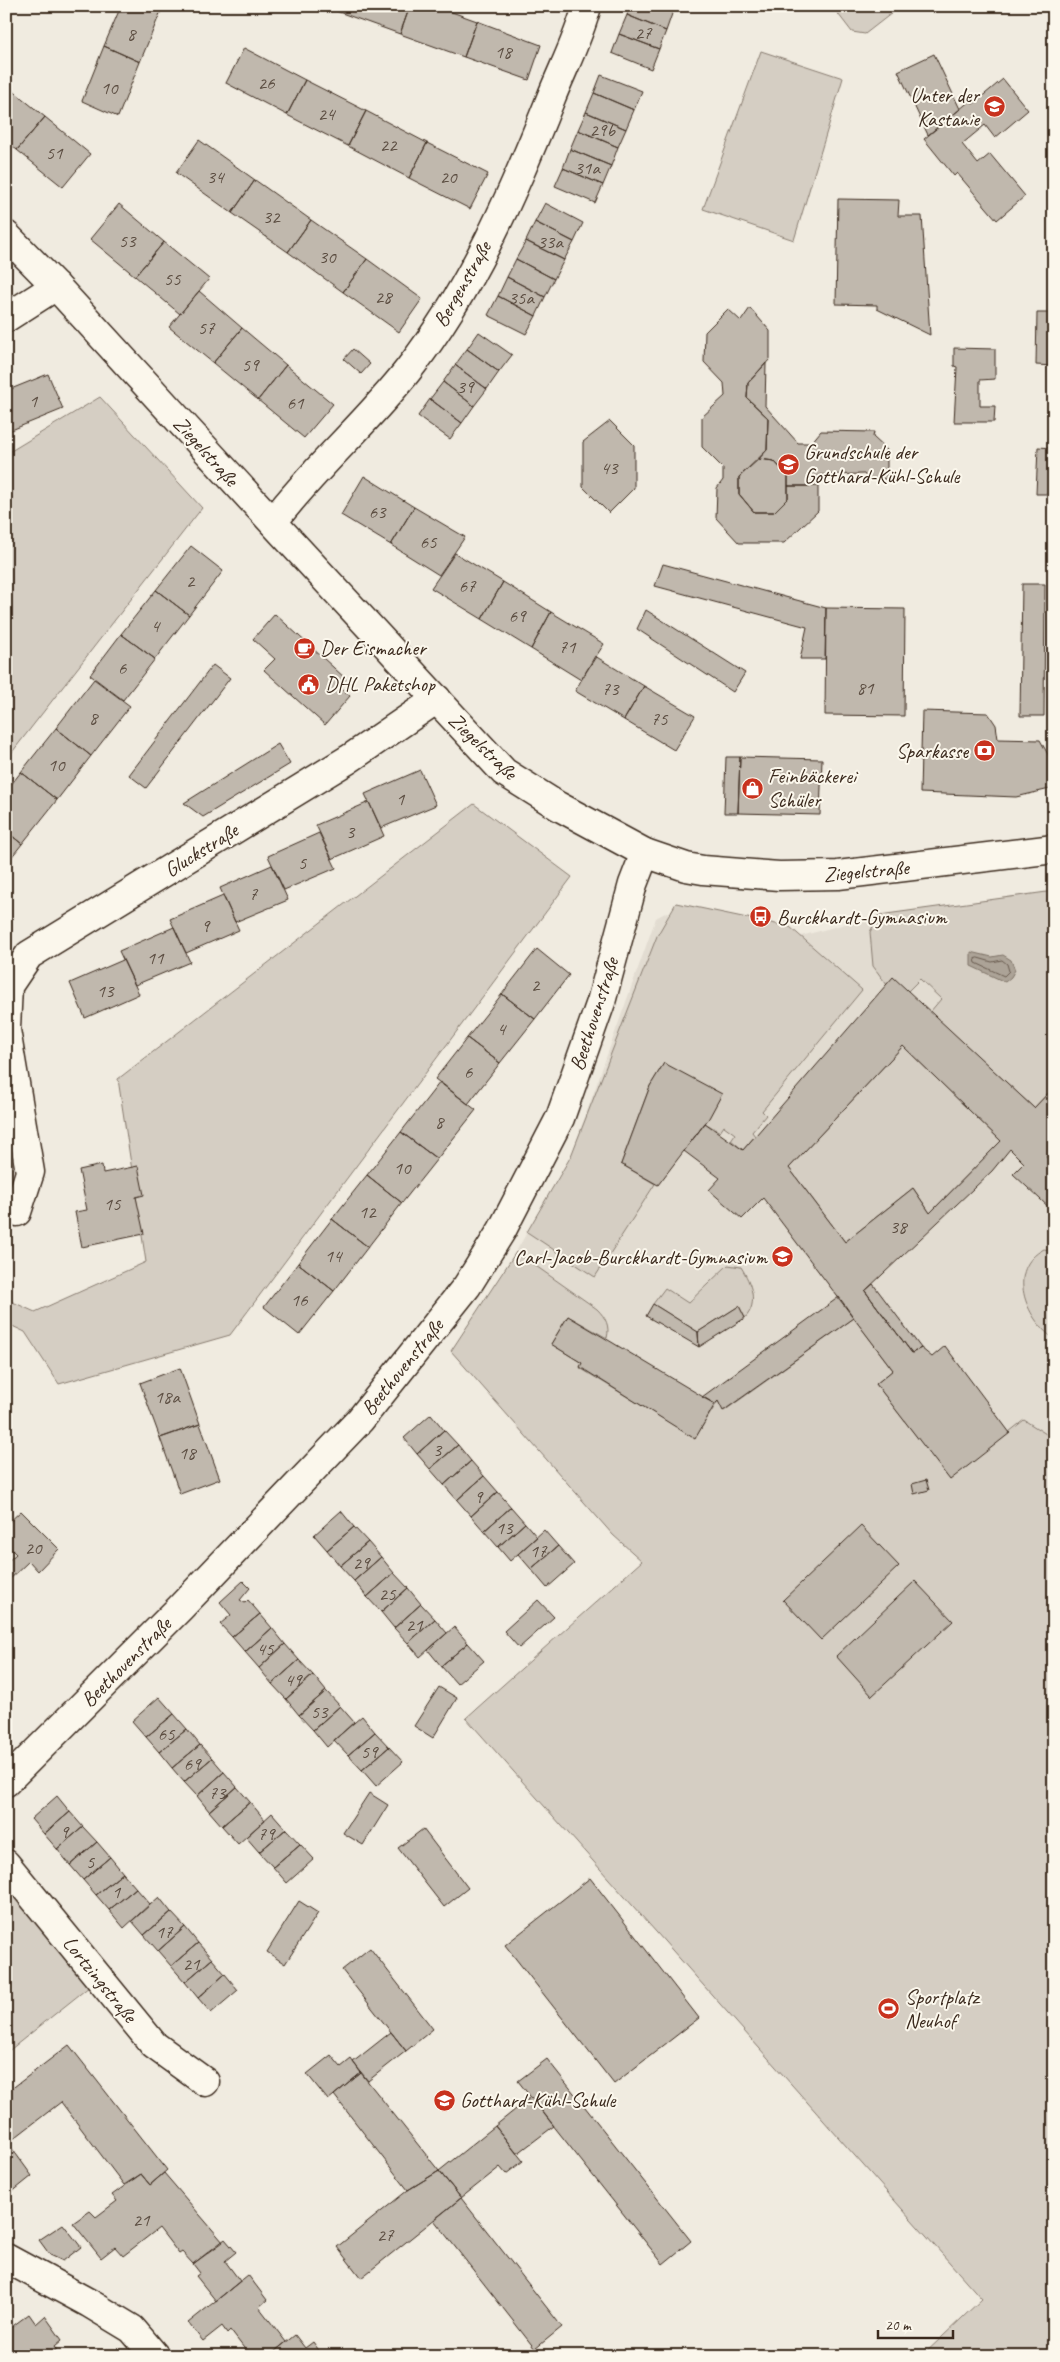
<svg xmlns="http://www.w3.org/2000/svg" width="1060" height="2362" font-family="Caveat,sans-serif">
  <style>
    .built { fill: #e2dcd1 }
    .green { fill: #d5cec3; stroke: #887c70 }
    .water { fill: #aca397; stroke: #7f7367 }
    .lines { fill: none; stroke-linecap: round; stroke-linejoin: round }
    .shore { stroke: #685a4e; stroke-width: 1 }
    .building { fill: #c0b8ad; stroke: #3b2a1e; fill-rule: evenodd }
    .minor-casing { stroke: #3b2a1e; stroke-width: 31 }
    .secondary-casing { stroke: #3b2a1e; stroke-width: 31 }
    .minor { stroke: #fbf7ec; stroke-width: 28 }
    .secondary { stroke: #fbf7ec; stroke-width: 28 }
    .labels { text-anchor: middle; stroke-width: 4; stroke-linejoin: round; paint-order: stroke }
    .number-label { font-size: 19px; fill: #5c4e42 }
    .poi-label { font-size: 21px; fill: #3b2a1e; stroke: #fbf7ec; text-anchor: start }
    .street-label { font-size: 21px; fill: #3b2a1e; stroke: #fbf7ec }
  </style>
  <rect width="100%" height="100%" fill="#f0ebe0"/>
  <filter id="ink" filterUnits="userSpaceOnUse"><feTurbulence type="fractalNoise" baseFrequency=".02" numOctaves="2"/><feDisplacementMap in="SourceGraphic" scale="10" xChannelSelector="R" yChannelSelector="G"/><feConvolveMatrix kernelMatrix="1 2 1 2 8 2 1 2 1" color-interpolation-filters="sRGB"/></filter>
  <g filter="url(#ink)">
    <path class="built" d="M1054,891V1564L613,1535L451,1351L510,1262L571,1156L656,918L667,912L786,940L879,915Z"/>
    <path class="green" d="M832,6H901L865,34L852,32Z
      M761,51L843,78L794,240L703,209Z
      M100,397L202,508L6,760V454Z
      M474,804L572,877L230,1335L59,1384L25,1332L6,1323V1299L35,1312L146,1262L118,1079Z
      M1054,891V1087L1034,1108L930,1012L941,999L920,979L908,991L887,985L873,966L870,932L879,915Z
      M676,903L790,927L862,990L762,1111L766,1115L752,1132L755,1136L743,1150L731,1140L735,1134L724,1126L720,1132L705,1123L664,1063L650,1086L621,1164L655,1184L595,1277L527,1232L571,1156L657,936Z
      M903,1046L1001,1141L930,1213L913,1188L845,1242L789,1168Z
      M1044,1249L1054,1251V1339C1025,1318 1006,1269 1044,1249Z
      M516,1252L597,1309C606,1318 610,1326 607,1338L568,1316L551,1344L582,1363L580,1368L695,1438L718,1401L724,1411L854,1318L893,1370L876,1384L950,1479L1024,1420L1054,1439V2356H922L982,2299L466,1718L642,1561L613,1535L451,1351Z
      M728,1265L741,1267C751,1283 759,1303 745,1318L739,1306L698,1332L653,1304L665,1288L688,1303Z
      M6,1864L99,1979L6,2053Z"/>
    <path class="water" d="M971,952L992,957L1003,955L1011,960L1015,970L1011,977L1005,982L971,966Z"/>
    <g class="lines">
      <path class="shore" d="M978,958L992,962L1002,960L1007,964L1009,971L1004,976L976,963L975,959Z"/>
    </g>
    <path class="building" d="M121,6H163L140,62L104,46Z
      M337,6H410L400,34L336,11Z
      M410,6H435L477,21L464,57L400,34Z
      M630,6H660L673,11L666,31L627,15Z
      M627,15L666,31L659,49L619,34Z
      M477,21L541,45L529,80L464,57Z
      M619,34L659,49L651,69L612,53Z
      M104,46L140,62L118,117L82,101Z
      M244,48L305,80L287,115L226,83Z
      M934,54L960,109L928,135L898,71Z
      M601,75L642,91L634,110L594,93Z
      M1003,79L1028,110L995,138L985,125L962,144L978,164L990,154L1025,196L997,220L957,173L954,176L924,139L971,100L973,104Z
      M305,80L366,111L348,146L287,115Z
      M6,85L45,117L17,150L6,141Z
      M594,93L634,110L626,129L586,112Z
      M366,111L427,143L409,178L348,146Z
      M586,112L626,129L618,147L578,130Z
      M45,117L90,154L63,187L17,150Z
      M578,130L618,147L611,166L570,149Z
      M199,140L255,180L232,213L176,173Z
      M427,143L488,174L470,209L409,178Z
      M570,149L611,166L603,185L563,168Z
      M563,168L603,185L595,203L555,186Z
      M255,180L311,220L288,252L232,213Z
      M838,199L899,200L898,216H922L930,335L877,309V305L836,304Z
      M545,203L583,223L574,242L535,222Z
      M119,204L164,242L135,276L90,239Z
      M311,220L367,259L343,292L288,252Z
      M535,222L574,242L564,260L526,241Z
      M526,241L564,260L554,279L516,259Z
      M164,242L209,279L180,314L135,276Z
      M367,259L422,299L399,332L343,292Z
      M516,259L554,279L545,297L507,277Z
      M507,277L545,297L536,316L498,296Z
      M199,291L242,328L213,363L169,327Z
      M498,296L536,316L526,334L488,315Z
      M750,308L770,331V359L748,383L747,398L768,418L767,450L739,477V494L754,512H774L788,498V486H818V511L784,543H739L716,518L717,488L723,480V468L702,447V417L725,396L724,383L704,362L705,332L728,309L741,321Z
      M1037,313H1054V366L1036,365Z
      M242,328L286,365L258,400L213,363Z
      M479,332L512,355L499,372L467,349Z
      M954,348L995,349V379L980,380V406H995L994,422H954L957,367L954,366Z
      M353,349L370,364L361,374L344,359Z
      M467,349L499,372L487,389L455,365Z
      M766,363L765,406L798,443H811L821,431L874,432L873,437L887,450V479H868L864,474L819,475L818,486H788V476L774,461L759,459L767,450L768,418L747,398L748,383Z
      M286,365L333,404L304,438L258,400Z
      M455,365L487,389L474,406L443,382Z
      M48,374L63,409L9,431L6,426V391Z
      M443,382L474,406L462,423L430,399Z
      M430,399L462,423L450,439L418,416Z
      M610,421L634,445V488L609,513L583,487V442Z
      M1038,447L1054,448V494H1036Z
      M759,459L774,461L788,476V498L774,512H754L739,494V477Z
      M364,476L414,507L391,545L341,515Z
      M414,507L465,537L439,575L391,545Z
      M191,546L223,571L189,615L156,590Z
      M455,553L503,582L482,619L431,588Z
      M663,564L826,608L825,659H800L807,627L655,586Z
      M503,582L551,612L531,649L482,619Z
      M1022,584H1045L1044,716H1020Z
      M156,590L189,615L155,659L121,634Z
      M826,608L905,609L904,716L825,715Z
      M646,610L745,673L733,692L637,629Z
      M551,612L604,644L581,680L531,649Z
      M275,614L346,679L339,687L350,696L325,725L264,670L275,659L253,639Z
      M121,634L155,659L123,700L90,675Z
      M595,656L644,686L624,720L575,691Z
      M213,665L230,678L146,788L129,775Z
      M94,679L130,706L91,756L56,728Z
      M644,686L695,716L674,750L624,720Z
      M922,711L988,713L996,725L998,739L1040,740L1054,765V788L1016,797L920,793Z
      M56,728L91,756L57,800L21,772Z
      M278,744L290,764L203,817L184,803Z
      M726,757H740L738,813H724Z
      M740,757L822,759L820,815L738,813Z
      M420,770L436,805L381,828L365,794Z
      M21,772L57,800L22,844L6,831V791Z
      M369,802L384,836L332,859L316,825Z
      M6,831L22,844L6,864Z
      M319,833L336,868L284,890L268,856Z
      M272,865L288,900L235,922L220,888Z
      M223,896L239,930L186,953L170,919Z
      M174,927L190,962L135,985L119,951Z
      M537,949L569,975L535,1019L502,994Z
      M123,960L139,994L85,1018L70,983Z
      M893,977L1034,1108L1054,1087V1148L1046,1157L1054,1164V1212L1013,1174L1024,1163L1010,1149L992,1171L865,1291L912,1353L921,1348L932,1357L945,1346L1010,1433L950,1480L876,1384L893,1370L763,1198L742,1219L709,1190L720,1178L684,1151L705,1123L743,1150ZM903,1046L1001,1141L930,1213L913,1188L845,1242L789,1168Z
      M502,994L535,1019L500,1063L467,1038Z
      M467,1038L500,1063L468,1104L435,1079Z
      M664,1063L722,1094L709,1118L658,1185L621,1164L650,1086Z
      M440,1082L476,1110L437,1159L401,1132Z
      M401,1132L437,1159L402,1203L367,1175Z
      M102,1165L103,1173L138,1166L144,1195L136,1197L144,1234L82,1247L75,1212L87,1210L79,1170Z
      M367,1175L402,1203L368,1247L332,1219Z
      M332,1219L368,1247L334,1291L298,1263Z
      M298,1263L334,1291L299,1335L264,1307Z
      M873,1284L921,1348L912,1353L865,1291Z
      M839,1297L854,1318L723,1411L718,1401L715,1404L702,1397Z
      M653,1304L698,1332L699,1347L646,1316Z
      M739,1306L745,1318L699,1347L698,1332Z
      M568,1316L715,1404L695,1439L580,1367L582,1363L551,1344Z
      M180,1368L200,1424L160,1438L140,1383Z
      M431,1414L444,1430L417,1454L404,1438Z
      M200,1424L220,1479L180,1494L160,1438Z
      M444,1430L458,1445L430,1469L417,1454Z
      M458,1445L471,1461L444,1485L430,1469Z
      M471,1461L484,1476L457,1500L444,1485Z
      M484,1476L498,1492L471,1516L457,1500Z
      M926,1480L929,1490L914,1494L912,1484Z
      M498,1492L511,1507L484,1531L471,1516Z
      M511,1507L525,1523L498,1547L484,1531Z
      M21,1511L59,1549L38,1571L29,1561L6,1583V1563L16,1554L6,1544V1525Z
      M341,1511L354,1527L327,1550L314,1535Z
      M525,1523L537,1537L510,1561L498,1547Z
      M861,1526L899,1566L821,1640L783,1600Z
      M354,1527L368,1542L340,1566L327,1550Z
      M544,1530L558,1546L531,1569L518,1554Z
      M368,1542L381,1557L354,1581L340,1566Z
      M558,1546L574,1564L547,1588L531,1569Z
      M381,1557L394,1573L367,1597L354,1581Z
      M394,1573L408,1588L381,1612L367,1597Z
      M243,1581L250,1588L240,1600L245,1603L248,1600L260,1614L232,1637L220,1624L231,1615L220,1602Z
      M915,1581L953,1621L872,1696L836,1656Z
      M408,1588L421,1604L394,1628L381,1612Z
      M538,1600L554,1617L519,1648L504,1631Z
      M421,1604L435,1619L408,1643L394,1628Z
      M260,1614L272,1628L245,1652L232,1637Z
      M435,1619L447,1633L420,1657L408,1643Z
      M454,1627L468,1643L441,1666L428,1650Z
      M272,1628L285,1644L259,1668L245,1652Z
      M468,1643L484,1661L457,1684L441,1666Z
      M285,1644L299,1660L272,1684L259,1668Z
      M299,1660L313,1675L286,1699L272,1684Z
      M313,1675L326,1691L299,1715L286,1699Z
      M439,1687L457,1698L433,1738L414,1726Z
      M326,1691L340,1706L313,1730L299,1715Z
      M159,1697L174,1714L146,1737L132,1721Z
      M340,1706L354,1722L327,1747L313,1730Z
      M174,1714L187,1729L159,1752L146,1737Z
      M362,1716L375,1732L348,1755L334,1740Z
      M187,1729L200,1745L172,1768L159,1752Z
      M375,1732L389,1747L362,1770L348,1755Z
      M200,1745L212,1758L184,1782L172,1768Z
      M389,1747L403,1762L376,1786L362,1770Z
      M212,1758L224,1772L197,1796L184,1782Z
      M224,1772L237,1787L209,1811L197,1796Z
      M237,1787L250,1802L222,1826L209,1811Z
      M369,1793L388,1805L363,1845L343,1833Z
      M57,1796L70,1812L44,1834L31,1819Z
      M250,1802L265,1820L238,1844L222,1826Z
      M70,1812L83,1827L57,1849L44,1834Z
      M272,1813L286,1829L259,1852L246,1837Z
      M83,1827L97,1842L70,1865L57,1849Z
      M286,1829L300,1844L273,1867L259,1852Z
      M423,1829L468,1888L444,1907L398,1848Z
      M97,1842L110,1857L83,1880L70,1865Z
      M300,1844L314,1859L287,1883L273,1867Z
      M110,1857L123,1873L96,1895L83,1880Z
      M123,1873L136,1888L109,1910L96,1895Z
      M590,1878L699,2018L614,2084L505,1945Z
      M136,1888L150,1904L124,1928L109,1910Z
      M159,1897L171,1912L144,1935L132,1921Z
      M299,1901L318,1913L285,1964L267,1952Z
      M171,1912L185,1927L158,1951L144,1935Z
      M185,1927L198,1943L171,1966L158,1951Z
      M198,1943L212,1959L185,1982L171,1966Z
      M370,1948L433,2029L406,2051L342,1970Z
      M212,1959L225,1974L198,1998L185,1982Z
      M225,1974L238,1990L211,2013L198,1998Z
      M391,2032L406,2051L368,2081L353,2062Z
      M69,2045L167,2170L150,2185L141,2174L124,2185L61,2102L8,2143L32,2176L6,2197V2093Z
      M331,2055L341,2067L351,2059L361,2073L328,2100L307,2074Z
      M547,2059L691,2241L663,2264L518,2081Z
      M361,2073L439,2171L408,2190L334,2095Z
      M531,2097L554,2126L517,2154L495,2126Z
      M495,2126L523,2161L506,2174L500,2167L461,2198L439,2171Z
      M439,2171L461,2198L361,2278L337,2247L408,2190Z
      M164,2173L223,2242L193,2264L182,2252L179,2254L159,2228L123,2256L115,2247L101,2258L73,2223L90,2211L96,2217L117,2201L112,2195L141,2174L150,2185Z
      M461,2198L562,2327L535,2349L434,2220Z
      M63,2224L81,2247L63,2261L50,2255L39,2240Z
      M225,2239L236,2252L225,2261L240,2281L216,2301L196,2276L200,2273L193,2264Z
      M248,2275L267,2300L259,2307L286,2342L269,2356H242L247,2352L230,2330L227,2333L222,2326L203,2341L188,2323Z
      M29,2314L36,2324L45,2316L62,2340L55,2346L57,2349L48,2356H6V2331Z
      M295,2335L305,2348L313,2342L323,2356H269Z"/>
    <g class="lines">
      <defs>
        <path id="minor" d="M6,318L56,286
          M273,522C314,468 367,423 409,369C472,288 513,193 551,98C563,68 579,37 587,6
          M6,1028L8,986L29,955L349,759L437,699
          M6,1030L30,1172L17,1212
          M6,1782L180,1608L360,1420L467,1286L502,1230L560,1118L601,1002L633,884L645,853
          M6,1864L154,2045L205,2082
          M6,2258L89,2303L132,2329L155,2356"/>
        <path id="secondary" d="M6,235L56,286L253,501L504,772L558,806L645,853L686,867L703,870L779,876L838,875L1054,849"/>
      </defs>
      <use href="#minor" class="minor-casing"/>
      <use href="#secondary" class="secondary-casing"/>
      <use href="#minor" class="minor"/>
      <use href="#secondary" class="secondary"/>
    </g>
  </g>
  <defs>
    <symbol id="school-disc" viewBox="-11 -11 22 22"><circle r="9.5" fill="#c8321e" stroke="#fbf7ec"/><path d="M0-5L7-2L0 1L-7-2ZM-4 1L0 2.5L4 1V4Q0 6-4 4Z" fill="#fff"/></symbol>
    <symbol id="cafe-disc" viewBox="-11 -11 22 22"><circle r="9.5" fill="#c8321e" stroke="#fbf7ec"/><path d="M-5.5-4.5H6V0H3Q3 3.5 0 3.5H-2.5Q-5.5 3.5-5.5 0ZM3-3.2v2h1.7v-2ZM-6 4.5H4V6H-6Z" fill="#fff"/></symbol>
    <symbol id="civic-disc" viewBox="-11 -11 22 22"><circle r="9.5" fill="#c8321e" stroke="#fbf7ec"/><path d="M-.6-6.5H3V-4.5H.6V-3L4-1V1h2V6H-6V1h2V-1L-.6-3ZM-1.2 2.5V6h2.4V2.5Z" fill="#fff"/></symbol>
    <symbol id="bank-disc" viewBox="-11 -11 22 22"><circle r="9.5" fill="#c8321e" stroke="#fbf7ec"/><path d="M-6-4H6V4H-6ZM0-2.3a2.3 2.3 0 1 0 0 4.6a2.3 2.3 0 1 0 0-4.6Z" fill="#fff"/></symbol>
    <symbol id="shop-disc" viewBox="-11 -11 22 22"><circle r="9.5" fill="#c8321e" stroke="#fbf7ec"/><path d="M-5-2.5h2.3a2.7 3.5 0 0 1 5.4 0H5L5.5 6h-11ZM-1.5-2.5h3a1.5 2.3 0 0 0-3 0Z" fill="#fff"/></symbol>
    <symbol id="bus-disc" viewBox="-11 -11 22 22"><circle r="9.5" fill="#c8321e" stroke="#fbf7ec"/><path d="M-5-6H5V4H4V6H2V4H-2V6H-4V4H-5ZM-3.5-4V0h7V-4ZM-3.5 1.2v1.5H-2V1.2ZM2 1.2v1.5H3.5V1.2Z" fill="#fff"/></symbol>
    <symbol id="stadium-disc" viewBox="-11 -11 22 22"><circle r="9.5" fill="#c8321e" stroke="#fbf7ec"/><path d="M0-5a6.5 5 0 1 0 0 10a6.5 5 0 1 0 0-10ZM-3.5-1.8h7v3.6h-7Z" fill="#fff"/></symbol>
  </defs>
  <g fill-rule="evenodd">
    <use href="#school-disc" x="982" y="94" width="25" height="25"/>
    <use href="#school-disc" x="776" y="452" width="25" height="25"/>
    <use href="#cafe-disc" x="292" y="636" width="25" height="25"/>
    <use href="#civic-disc" x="296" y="672" width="25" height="25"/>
    <use href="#bank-disc" x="972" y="738" width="25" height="25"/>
    <use href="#shop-disc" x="740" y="776" width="25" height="25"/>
    <use href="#bus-disc" x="748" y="904" width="25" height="25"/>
    <use href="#school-disc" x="770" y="1244" width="25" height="25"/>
    <use href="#stadium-disc" x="876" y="1996" width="25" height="25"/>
    <use href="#school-disc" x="432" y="2088" width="25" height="25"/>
  </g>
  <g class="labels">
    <g class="number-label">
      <text x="643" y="39">27</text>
      <text x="131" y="40">8</text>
      <text x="503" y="58">18</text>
      <text x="266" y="89">26</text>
      <text x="109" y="94">10</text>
      <text x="326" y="120">24</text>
      <text x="602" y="136">29b</text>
      <text x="388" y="151">22</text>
      <text x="54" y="159">51</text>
      <text x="587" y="174">31a</text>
      <text x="215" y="183">34</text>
      <text x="448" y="183">20</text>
      <text x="271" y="223">32</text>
      <text x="127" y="247">53</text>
      <text x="550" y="248">33a</text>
      <text x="327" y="263">30</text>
      <text x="172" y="285">55</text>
      <text x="383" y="303">28</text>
      <text x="521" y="304">35a</text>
      <text x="206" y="334">57</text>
      <text x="250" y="371">59</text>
      <text x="465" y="393">39</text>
      <text x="33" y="407">1</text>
      <text x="295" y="409">61</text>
      <text x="609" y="474">43</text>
      <text x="377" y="518">63</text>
      <text x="428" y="548">65</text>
      <text x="190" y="587">2</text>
      <text x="467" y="592">67</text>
      <text x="517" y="622">69</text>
      <text x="155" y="632">4</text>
      <text x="567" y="653">71</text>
      <text x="122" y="674">6</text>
      <text x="865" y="694">81</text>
      <text x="610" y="695">73</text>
      <text x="93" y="724">8</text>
      <text x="659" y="725">75</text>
      <text x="56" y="771">10</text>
      <text x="400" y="805">1</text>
      <text x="350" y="838">3</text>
      <text x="302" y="869">5</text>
      <text x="253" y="900">7</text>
      <text x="205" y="932">9</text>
      <text x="155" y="964">11</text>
      <text x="535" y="991">2</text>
      <text x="105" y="997">13</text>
      <text x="501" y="1035">4</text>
      <text x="468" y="1078">6</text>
      <text x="439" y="1128">8</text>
      <text x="402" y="1174">10</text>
      <text x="112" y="1210">15</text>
      <text x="367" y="1218">12</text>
      <text x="898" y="1233">38</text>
      <text x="333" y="1262">14</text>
      <text x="299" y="1306">16</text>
      <text x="167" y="1403">18a</text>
      <text x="437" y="1456">3</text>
      <text x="187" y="1459">18</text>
      <text x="478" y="1503">9</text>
      <text x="504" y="1534">13</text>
      <text x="33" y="1554">20</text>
      <text x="538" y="1557">17</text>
      <text x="361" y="1569">29</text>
      <text x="387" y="1600">25</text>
      <text x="414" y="1631">21</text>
      <text x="265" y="1655">45</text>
      <text x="293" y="1686">49</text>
      <text x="319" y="1718">53</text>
      <text x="166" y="1740">65</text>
      <text x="369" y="1758">59</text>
      <text x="192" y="1770">69</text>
      <text x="217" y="1799">73</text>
      <text x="64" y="1838">9</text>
      <text x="266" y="1840">79</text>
      <text x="90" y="1868">5</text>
      <text x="116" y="1898">1</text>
      <text x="164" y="1938">17</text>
      <text x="191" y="1970">21</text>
      <text x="141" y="2226">21</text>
      <text x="385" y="2241">27</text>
    </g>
    <g class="poi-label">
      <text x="979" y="102" text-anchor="end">Unter der<tspan x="979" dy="24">Kastanie</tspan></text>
      <text x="804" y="459">Grundschule der<tspan x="804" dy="24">Gotthard-Kühl-Schule</tspan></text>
      <text x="320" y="655">Der Eismacher</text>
      <text x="325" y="691">DHL Paketshop</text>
      <text x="968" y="758" text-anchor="end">Sparkasse</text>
      <text x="768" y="783">Feinbäckerei<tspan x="768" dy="24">Schüler</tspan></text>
      <text x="777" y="924">Burckhardt-Gymnasium</text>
      <text x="767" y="1264" text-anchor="end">Carl-Jacob-Burckhardt-Gymnasium</text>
      <text x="905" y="2004">Sportplatz<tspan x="905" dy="24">Neuhof</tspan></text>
      <text x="460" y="2107">Gotthard-Kühl-Schule</text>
    </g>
    <g class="street-label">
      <text transform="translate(462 284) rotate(-60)" y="7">Bergenstraße</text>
      <text transform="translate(206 451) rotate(48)" y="7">Ziegelstraße</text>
      <text transform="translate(483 746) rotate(44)" y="7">Ziegelstraße</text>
      <text transform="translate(201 850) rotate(-32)" y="7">Gluckstraße</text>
      <text transform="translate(866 871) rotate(-5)" y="7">Ziegelstraße</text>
      <text transform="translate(594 1014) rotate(-72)" y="7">Beethovenstraße</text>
      <text transform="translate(402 1367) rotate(-51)" y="7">Beethovenstraße</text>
      <text transform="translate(126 1662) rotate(-45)" y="7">Beethovenstraße</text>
      <text transform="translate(100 1979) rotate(51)" y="7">Lortzingstraße</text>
    </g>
  </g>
  <rect width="1060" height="2362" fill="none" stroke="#fbf7ec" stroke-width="25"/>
  <rect x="12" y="12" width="1035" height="2337" fill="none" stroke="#3b2a1e" stroke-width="2" filter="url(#ink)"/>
  <path d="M878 2330v8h75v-8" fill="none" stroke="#3b2a1e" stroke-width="2.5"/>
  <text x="885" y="2330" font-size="15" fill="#3b2a1e" stroke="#fbf7ec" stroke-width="4" paint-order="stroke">20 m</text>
</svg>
